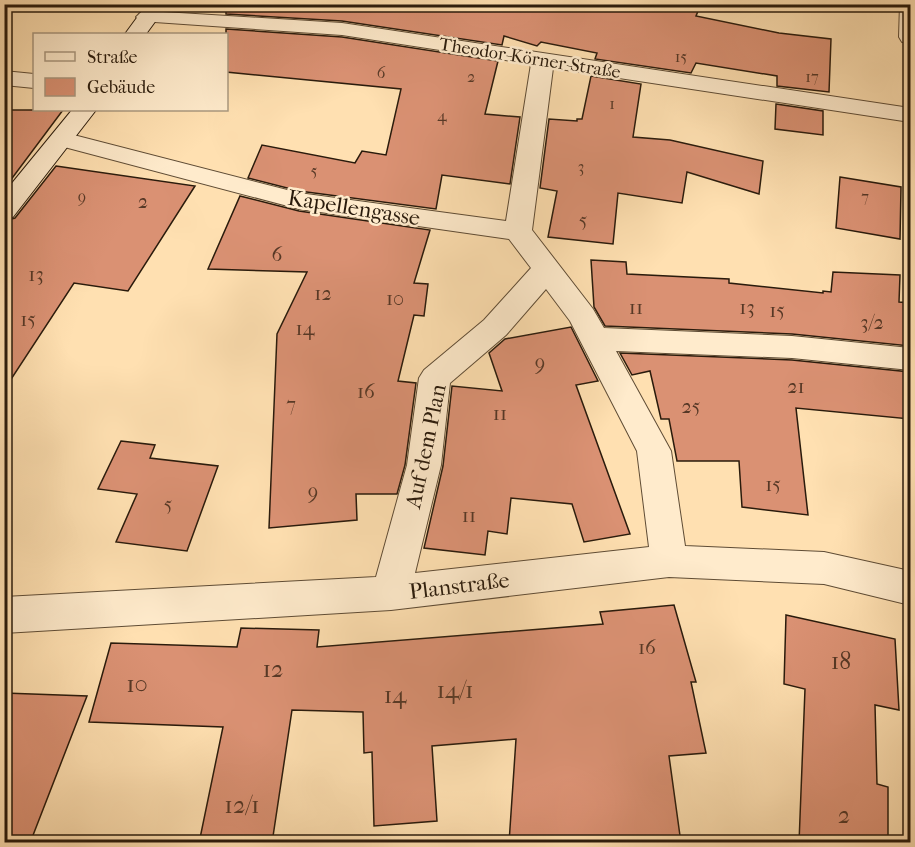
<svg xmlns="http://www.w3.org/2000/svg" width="915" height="847" font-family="'IM FELL French Canon',serif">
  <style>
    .building { fill: #da9173; stroke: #2a1b0c; stroke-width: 1.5 }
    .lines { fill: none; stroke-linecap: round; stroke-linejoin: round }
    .minor-casing { stroke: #5f4c35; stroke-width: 2 }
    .secondary-casing { stroke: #2a1b0c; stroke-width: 2 }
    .minor { fill: #ffebcc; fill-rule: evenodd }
    .secondary { fill: #ffebcc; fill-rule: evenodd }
    .labels { text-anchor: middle; stroke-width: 5; stroke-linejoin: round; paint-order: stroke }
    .far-number-label { font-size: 16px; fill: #563826 }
    .far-street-label { font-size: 18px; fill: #2a1b0c; stroke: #ffebcc }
    .number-label { font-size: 20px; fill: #563826 }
    .street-label { font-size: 22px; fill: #2a1b0c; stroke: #ffebcc }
    .near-number-label { font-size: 24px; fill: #563826 }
  </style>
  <rect width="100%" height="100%" fill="#ffe0b1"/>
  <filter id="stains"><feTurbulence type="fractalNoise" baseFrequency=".00333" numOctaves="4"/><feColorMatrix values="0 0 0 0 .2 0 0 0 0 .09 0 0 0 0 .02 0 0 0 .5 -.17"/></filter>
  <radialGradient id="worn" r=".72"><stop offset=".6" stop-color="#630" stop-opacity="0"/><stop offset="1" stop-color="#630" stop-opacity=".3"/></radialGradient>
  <path class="building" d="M226,4H701L696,16L779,33L831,39L829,92L777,86V76L696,63L691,73L595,59L597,53L541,42L537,46L504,36L502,45L342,21L226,14Z
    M226,29L342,37L498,61L485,114L520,117L510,184L442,175L436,209L299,191L248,178L262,145L355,163L362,151L386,155L401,89L226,72Z
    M591,76L641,84L633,137L670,140L763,161L759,194L687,172L682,203L618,193L613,244L548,237L557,191L540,188L549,119L577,121V119H582Z
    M776,104L823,111V135L775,129Z
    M4,110H63L4,189Z
    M56,166L195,186L128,291L74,283L4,390V221L15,218Z
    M840,177L901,187L900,239L836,228Z
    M240,196L299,211L430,230L414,283L428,284L424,316L414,315L398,381L416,383L405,465L397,494H356L357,520L269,528L277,334L307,272L208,269Z
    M591,260L626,262L627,274L729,279V283L823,293V291L831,292L833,272L900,275L899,302L910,303V346L792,334L605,326L594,307Z
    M571,327L598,381L576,385L630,534L584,542L572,504L511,498L507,534L488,531L485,555L424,548L443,466L452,386L502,391L489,353L505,339Z
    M620,353L792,360L910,372V419L796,408L808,515L742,507L739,461H677L669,419H661L650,371L632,375Z
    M121,441L155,445L150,458L218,466L187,551L116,542L137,494L98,489Z
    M674,605L696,682H691L706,753L669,756L681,843H509L516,739L432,746L437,821L374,826L372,752L364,753L363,712L292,710L272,843H199L223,727L89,722L111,643L237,647L241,628L319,630L317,647L603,624L600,612Z
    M786,615L895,639L899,710L875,705L877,784L888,787V843H799L805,689L784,684Z
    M4,693L87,696L30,843H4Z"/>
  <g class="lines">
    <defs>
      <path id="minor" d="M900,4H910V43L902,42L899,37Z
        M147,11L342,23L910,108V122L553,68L532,230L593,309L604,328L792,336L910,348V370L792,358L616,351L671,451L685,546L824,552L910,571V605L824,584L669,577L391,610L4,633V597L376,577L407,465L419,378L424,370L484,320L531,268L509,239L299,209L53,144L50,139L53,134L62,132L299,193L506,221L531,64L342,35L140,21L136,17L140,13ZM546,289L570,321L637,451L649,547L415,573L441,465L450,383L506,335Z
        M4,71L34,74V88L4,85Z"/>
      <path id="secondary" d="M147,4H168L146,34H125Z
        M72,110H96L13,217L4,219V193Z"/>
    </defs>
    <use href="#minor" class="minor-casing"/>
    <use href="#secondary" class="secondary-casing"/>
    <use href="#minor" class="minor"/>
    <use href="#secondary" class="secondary"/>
  </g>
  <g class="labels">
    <g class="far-number-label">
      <text x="681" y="62">15</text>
      <text x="381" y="78">6</text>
      <text x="471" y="82">2</text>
      <text x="812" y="82">17</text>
      <text x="612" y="109">1</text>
      <text x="442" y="121">4</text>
      <text x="581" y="172">3</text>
      <text x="314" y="176">5</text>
      <text x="82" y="202">9</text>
      <text x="865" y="202">7</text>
    </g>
    <g class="far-street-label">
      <text transform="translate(530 58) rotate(9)" y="6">Theodor-Körner-Straße</text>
    </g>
    <g class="number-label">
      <text x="143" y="208">2</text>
      <text x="583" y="227">5</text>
      <text x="277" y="261">6</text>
      <text x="36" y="281">13</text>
      <text x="323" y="300">12</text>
      <text x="395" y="305">10</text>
      <text x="636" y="314">11</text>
      <text x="747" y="314">13</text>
      <text x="777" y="317">15</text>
      <text x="28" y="326">15</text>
      <text x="872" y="329">3/2</text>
      <text x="305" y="335">14</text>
      <text x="540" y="370">9</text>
      <text x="796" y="393">21</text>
      <text x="366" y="398">16</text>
      <text x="291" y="411">7</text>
      <text x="691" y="413">25</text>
      <text x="500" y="420">11</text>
      <text x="773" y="491">15</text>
      <text x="313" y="499">9</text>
      <text x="168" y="511">5</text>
      <text x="469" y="522">11</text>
      <text x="647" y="654">16</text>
    </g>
    <g class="street-label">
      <text transform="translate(354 207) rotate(9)" y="8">Kapellengasse</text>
      <text transform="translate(425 446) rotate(-78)" y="8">Auf dem Plan</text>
      <text transform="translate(459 585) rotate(-7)" y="8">Planstraße</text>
    </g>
    <g class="near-number-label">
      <text x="841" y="669">18</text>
      <text x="273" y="677">12</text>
      <text x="137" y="692">10</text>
      <text x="455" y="698">14/1</text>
      <text x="395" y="703">14</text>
      <text x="242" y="813">12/1</text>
      <text x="844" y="823">2</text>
    </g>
  </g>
  <rect width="915" height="847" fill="none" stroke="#ffe0b1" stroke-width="24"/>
  <rect x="6" y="6" width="903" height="835" fill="none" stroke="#2a1b0c" stroke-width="3"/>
  <rect x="12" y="12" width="891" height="823" fill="none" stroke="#2a1b0c" stroke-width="1.5"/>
  <rect x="33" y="33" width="195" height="78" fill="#ffebcc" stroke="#aa987f" stroke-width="1.5"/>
  <rect x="45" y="52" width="30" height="9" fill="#ffebcc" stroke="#aa987f" stroke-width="1.5"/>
  <text x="87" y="63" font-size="18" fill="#2a1b0c">Straße</text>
  <rect x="45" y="78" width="30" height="18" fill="#da9173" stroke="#aa987f" stroke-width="1.5"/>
  <text x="87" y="93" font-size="18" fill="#2a1b0c">Gebäude</text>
  <rect width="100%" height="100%" filter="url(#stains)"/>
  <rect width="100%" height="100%" fill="url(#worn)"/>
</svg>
